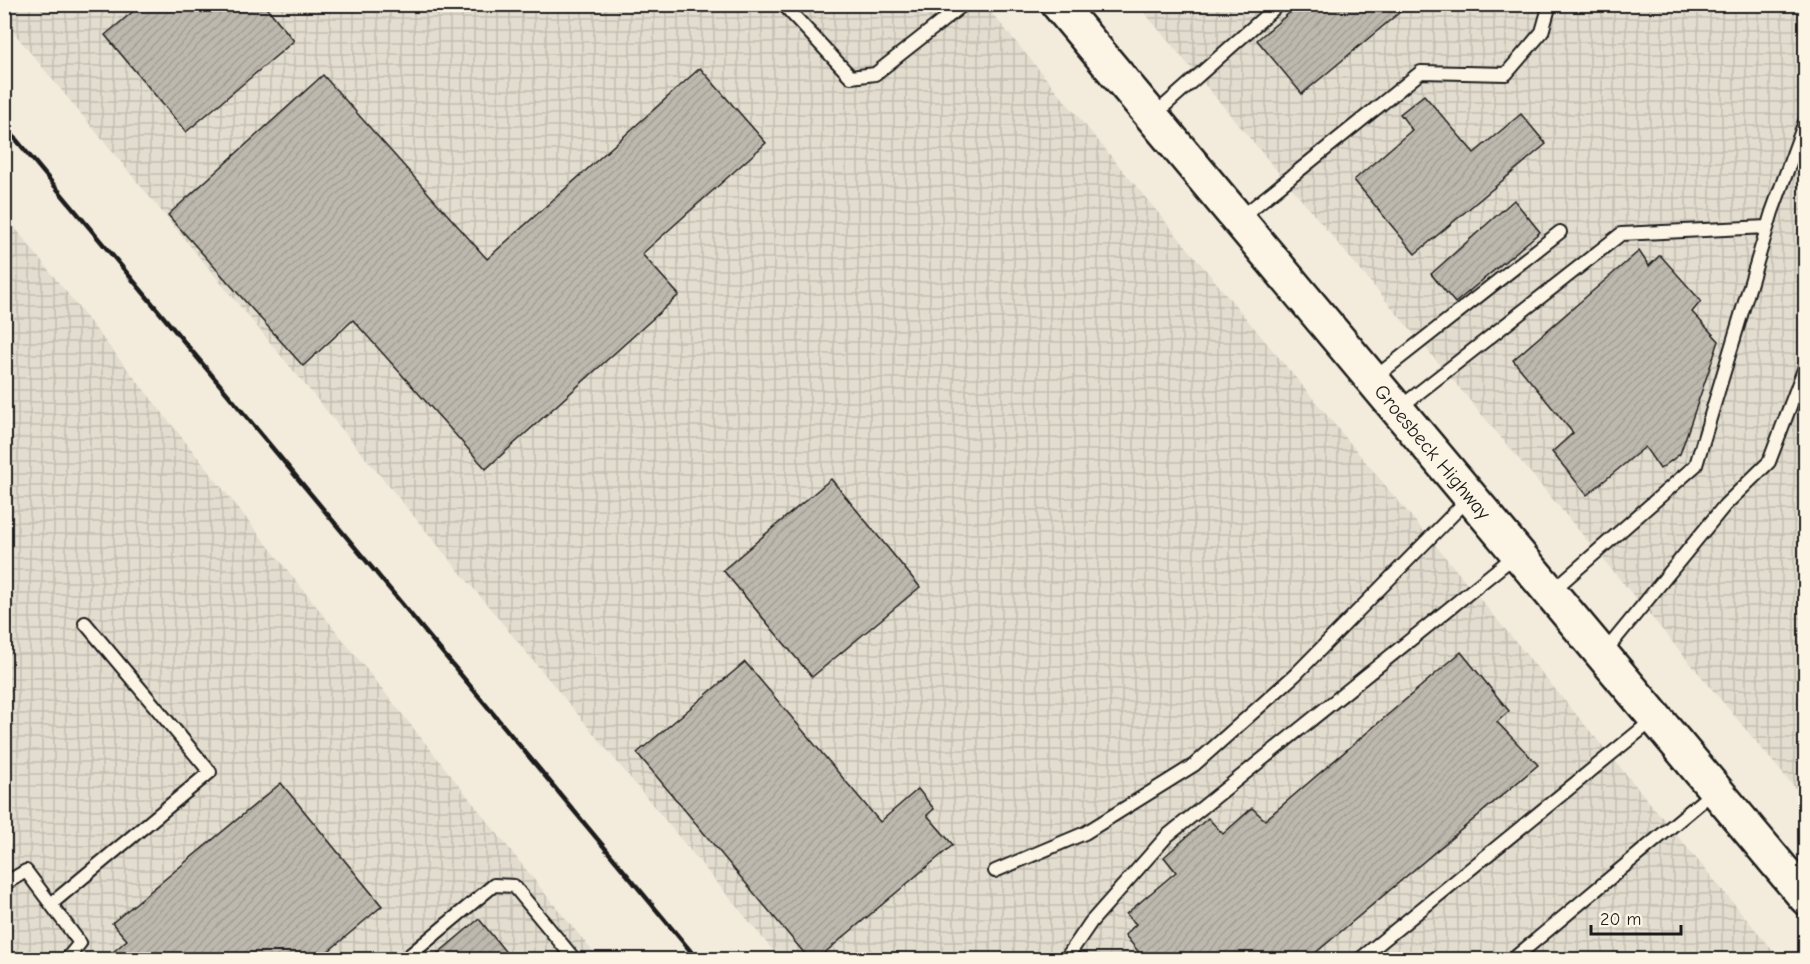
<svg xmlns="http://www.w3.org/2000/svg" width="1810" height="964" font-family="'Comic Neue',sans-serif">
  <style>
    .industrial { fill: url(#industrial-grid) }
    .building { fill: url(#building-hatch); stroke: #1c1c1c; stroke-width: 1.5 }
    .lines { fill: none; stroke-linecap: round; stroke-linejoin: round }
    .lane-casing { stroke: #1c1c1c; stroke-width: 16 }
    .primary-casing { stroke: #1c1c1c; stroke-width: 38 }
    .lane { stroke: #fcf5e5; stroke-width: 12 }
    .primary { stroke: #fcf5e5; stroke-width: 33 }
    .rail { stroke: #1c1c1c; stroke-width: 4.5 }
    .labels { text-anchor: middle; stroke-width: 5; stroke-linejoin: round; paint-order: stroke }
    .street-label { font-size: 20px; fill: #1c1c1c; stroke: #fcf5e5 }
  </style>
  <defs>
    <pattern id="industrial-grid" width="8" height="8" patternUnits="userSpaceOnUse" patternTransform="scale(1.5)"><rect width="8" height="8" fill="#e3ddcf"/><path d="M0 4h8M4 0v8" fill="none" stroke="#c2bdb1"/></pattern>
    <pattern id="building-hatch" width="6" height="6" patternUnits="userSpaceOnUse" patternTransform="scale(1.5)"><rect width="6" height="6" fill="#beb9ae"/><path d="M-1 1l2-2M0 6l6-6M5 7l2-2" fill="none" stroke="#a39e95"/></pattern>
  </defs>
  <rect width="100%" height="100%" fill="#f3ecdd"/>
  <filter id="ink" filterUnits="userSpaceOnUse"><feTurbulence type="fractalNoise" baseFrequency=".0167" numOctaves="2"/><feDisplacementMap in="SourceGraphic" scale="12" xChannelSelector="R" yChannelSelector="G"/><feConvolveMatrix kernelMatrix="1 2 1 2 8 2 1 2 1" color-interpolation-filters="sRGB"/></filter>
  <g filter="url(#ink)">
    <path class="industrial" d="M4,5H985L1780,959H780L5,22Z
      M1138,5H1805V800Z
      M4,214L547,896L599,959H5Z"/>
    <path class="building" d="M132,4H264L294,41L186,132L105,35L136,9Z
      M1300,4H1406L1407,6L1302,94L1257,40Z
      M700,68L766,143L642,254L679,295L486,469L353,320L303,366L168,215L323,75L487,259Z
      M1424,95L1474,153L1521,114L1546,144L1415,254L1354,180L1412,130L1400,114Z
      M1514,200L1540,232L1455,303L1431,274Z
      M1639,251L1649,266L1660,255L1701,301L1692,312L1719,341L1680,454L1660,469L1645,447L1587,495L1552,452L1573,433L1513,360Z
      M831,479L920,587L812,677L723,570Z
      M1461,652L1509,711L1497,722L1538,765L1307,960H1145L1125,935L1136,924L1126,914L1176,872L1164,857L1208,818L1223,834L1252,808L1265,820Z
      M745,662L880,822L918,789L934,809L927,815L953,845L816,960H810L637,753Z
      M281,783L382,906L318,960H104L127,940L112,923Z
      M479,919L512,960H430Z"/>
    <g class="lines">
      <defs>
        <path id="lane" d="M783,4L851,77L875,74L964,4
          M1153,116L1279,4
          M1239,219L1421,72L1506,74L1542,32L1550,4
          M1373,379L1560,232
          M1398,409L1621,234L1767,227
          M1551,592L1696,465L1772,212L1806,119
          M1603,654L1725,505L1769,462L1806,364
          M995,871L1085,833L1194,765L1295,675L1469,498
          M4,884L26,871L80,943L66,960
          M51,904L210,772L85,623
          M404,960L494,885L514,886L575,960
          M1065,960L1091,922L1167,836L1517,554
          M1359,960L1654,719
          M1512,960L1714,791"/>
        <g id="primary">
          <path id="s1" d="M1058,4L1806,898"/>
        </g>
      </defs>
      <use href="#lane" class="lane-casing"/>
      <use href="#primary" class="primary-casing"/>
      <use href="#lane" class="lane"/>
      <use href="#primary" class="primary"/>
      <path class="rail" d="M4,125L698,960"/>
    </g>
  </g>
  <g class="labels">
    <g class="street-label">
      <text dy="7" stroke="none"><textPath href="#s1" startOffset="584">Groesbeck Highway</textPath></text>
    </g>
  </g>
  <rect width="1810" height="964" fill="none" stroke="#fcf5e5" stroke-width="24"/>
  <rect x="12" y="12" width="1786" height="940" fill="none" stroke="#1c1c1c" stroke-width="2" filter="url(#ink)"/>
  <path d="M1591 925v9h90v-9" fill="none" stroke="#1c1c1c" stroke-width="3"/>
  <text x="1600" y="925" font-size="18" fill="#1c1c1c" stroke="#fcf5e5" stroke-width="4.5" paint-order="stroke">20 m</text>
</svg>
